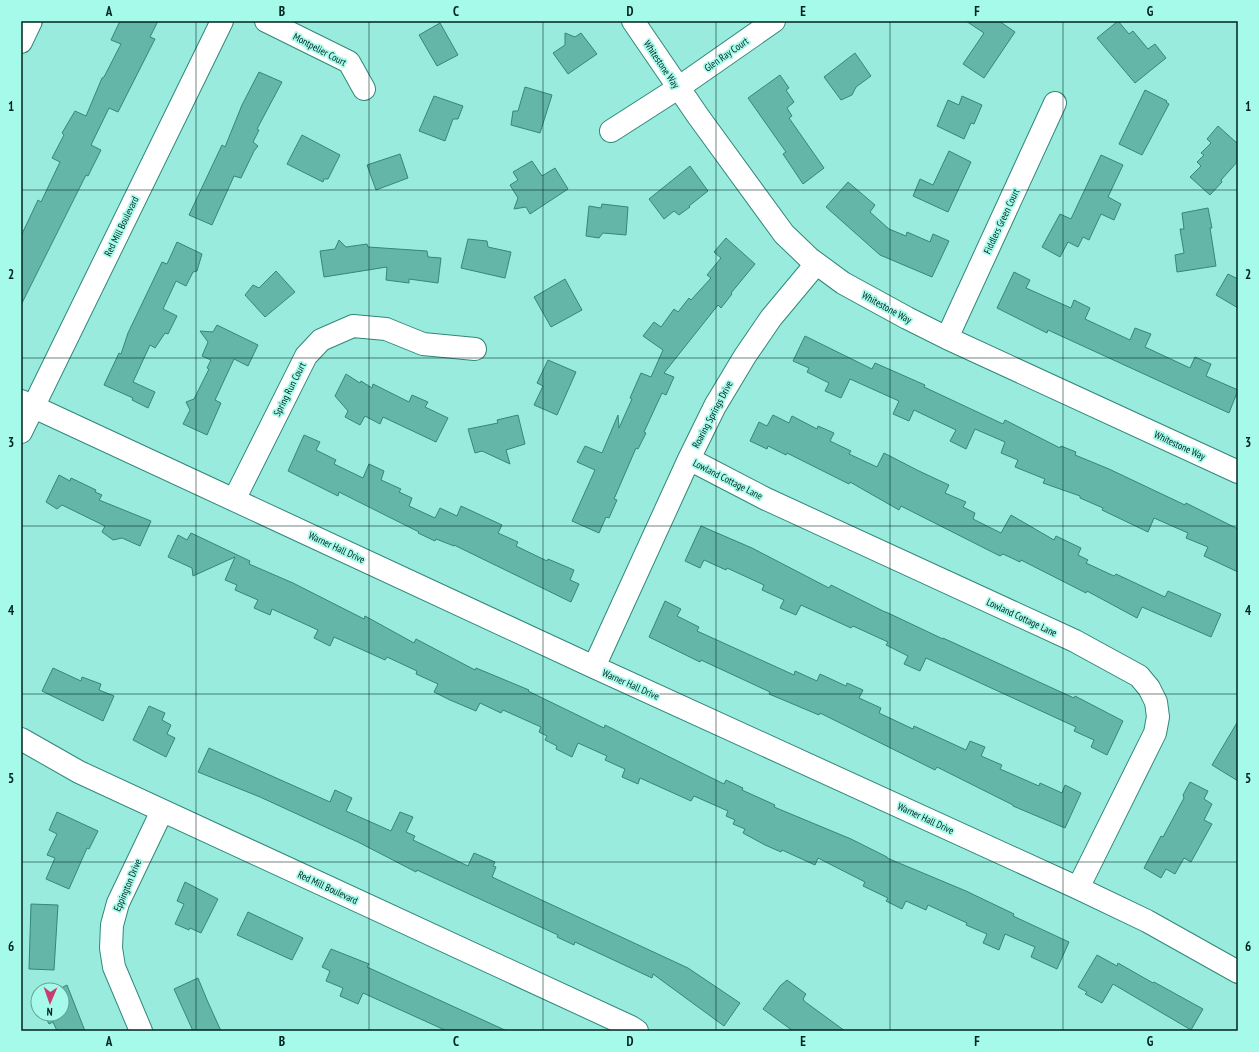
<svg xmlns="http://www.w3.org/2000/svg" width="1259" height="1052" font-family="'PT Sans Narrow',sans-serif">
  <style>
    .building { fill: #63b6a8; stroke: #32887b }
    .lines { fill: none; stroke-linecap: round; stroke-linejoin: round }
    .minor-casing { stroke: #31877a; stroke-width: 24 }
    .major-casing { stroke: #31877a; stroke-width: 24 }
    .minor { stroke: #fff; stroke-width: 22 }
    .major { stroke: #fff; stroke-width: 22 }
    .grid { fill: none; stroke: #00231e; stroke-width: 1; stroke-opacity: 0.55 }
    .labels { text-anchor: middle; stroke-width: 3.5; stroke-linejoin: round; paint-order: stroke }
    .street-label { font-size: 10px; fill: #00231e; stroke: #a6faea }
    .neatline { fill: none; stroke: #00231e; stroke-width: 1.5 }
    .grid-label { font-size: 13px; text-anchor: middle; font-weight: bold; fill: #00231e }
  </style>
  <rect width="100%" height="100%" fill="#99ecdd"/>
  <path class="building" d="M120,21H158L150,37L155,39L118,112L109,108L91,145L101,150L88,176L86,175L21,305V236L38,200L41,202L60,162L52,158L64,135L62,133L75,111L86,116L102,78L104,77L121,44L111,40Z
    M966,21H999L1015,32L984,78L963,64L984,33Z
    M1118,21L1129,34L1133,31L1148,49L1155,44L1166,58L1135,83L1097,38Z
    M440,23L458,55L437,66L419,35Z
    M565,33L575,37L581,33L597,54L568,74L553,53L565,45Z
    M855,53L871,76L856,87L852,95L841,100L824,77Z
    M259,72L282,82L257,129L259,130L253,142L258,146L254,151L241,178L234,176L212,225L189,215L222,145L225,147L242,105Z
    M780,75L789,88L786,90L794,102L787,108L792,116L789,118L824,168L803,184L783,154L786,152L748,98Z
    M525,87L552,95L540,133L511,125L513,111H518Z
    M1145,90L1167,101L1166,102L1169,104L1142,155L1119,144Z
    M434,96L463,106L458,119H453L445,141L419,131Z
    M962,96L982,105L974,124L971,123L964,139L937,126L948,100L959,105Z
    M1218,126L1238,144V161L1221,180L1222,182L1210,195L1190,177L1201,166L1197,162L1204,155L1201,153L1211,143L1207,139Z
    M302,135L340,155L328,179H324L323,182L287,164Z
    M949,151L971,162L948,212L913,196L920,179L933,185Z
    M400,154L408,178L376,190L367,165Z
    M1101,155L1123,165L1108,197L1121,204L1114,220L1101,214L1089,240L1083,237L1078,247L1068,242L1060,257L1042,247L1060,214L1071,219Z
    M532,161L542,176L555,168L568,189L530,214L526,207L514,209L518,198L510,185L518,180L513,172Z
    M690,166L708,191L689,206L690,207L679,215L674,211L664,219L649,199Z
    M848,182L875,205L870,212L889,229L906,236L907,232L930,242L933,234L949,241L932,277L880,255L826,207Z
    M602,204L628,207L626,235L603,233L599,238L586,236L589,206L601,208Z
    M1208,208L1212,228H1210L1216,266L1177,272L1175,255L1184,253L1180,229H1184L1182,213Z
    M726,238L755,264L731,293L732,294L721,308L718,305L664,373L674,377L666,395L662,393L644,432L646,433L638,449L636,448L614,499L617,500L609,518L606,517L599,533L572,521L595,470L577,462L585,446L602,453L618,415L619,428L632,399L630,398L641,373L651,377L663,350L643,336L654,322L661,327L674,309L678,312L689,298L691,300L711,278L707,275L721,258L714,252Z
    M468,239L487,241L488,247L511,252L505,278L461,268Z
    M339,240L346,247L367,244L368,247L427,251L428,257L441,258L438,283L409,279V283L386,280L387,267L324,277L320,251L335,249Z
    M177,242L202,254L197,271L193,272L186,286L176,281L163,309L177,316L168,334L165,333L155,348L150,345L133,382L155,392L148,408L132,400L133,398L104,385L119,353L121,354L128,333L162,262L167,264Z
    M276,271L295,292L265,317L245,295L253,285L259,288Z
    M1014,272L1030,280L1026,288L1071,308L1074,300L1090,308L1085,319L1130,340L1135,328L1151,334L1145,347L1190,368L1195,357L1211,364L1206,376L1238,390L1229,413L1048,330L1047,333L997,308Z
    M1228,274L1238,279V308L1216,295Z
    M565,279L582,310L551,327L534,297Z
    M217,325L258,345L248,366L234,359L215,400L221,403L207,435L183,424L190,410L186,402L194,399L209,369L207,368L211,360L202,356L208,342L200,331L213,332Z
    M805,336L872,369L875,363L925,385L924,387L1003,424L1005,420L1060,448L1061,446L1076,452L1075,455L1109,469L1185,505L1186,503L1238,529V572L1204,556L1208,547L1186,538L1188,533L1154,518L1148,532L1102,510L1103,508L1080,498V496L1043,483L1045,479L1015,467L1018,460L1001,453L1005,442L975,429L966,449L950,441L956,430L914,410L909,421L893,414L899,401L850,379L841,398L825,391L829,383L807,372L809,368L793,361Z
    M548,360L576,372L557,415L534,405L543,386L537,383Z
    M346,374L360,383L361,381L372,388L373,384L409,402L412,395L428,402L425,407L448,418L436,442L383,417L380,424L365,416L360,425L345,417L348,411L335,396Z
    M518,415L525,444L506,450L510,464L482,451L475,453L468,429L498,423L497,420Z
    M773,415L789,423L792,416L817,429L818,426L834,433L830,441L851,451L849,454L877,467L884,453L919,471L949,485L945,493L966,502L963,507L975,513L973,519L1001,533L1011,515L1054,540L1056,536L1081,548L1078,555L1088,560L1086,563L1114,576L1116,574L1165,597L1168,591L1221,614L1211,637L1142,607L1137,618L1087,591L1086,593L1021,560L1020,562L1003,554L1000,556L901,506L899,510L850,482L849,484L787,453L786,455L768,446L767,449L750,441L759,422L767,426Z
    M304,435L320,442L316,450L336,460L334,464L363,478L369,464L384,471L381,480L401,489L399,492L412,498L409,506L435,518L440,508L457,516L461,506L502,525L498,533L518,542L516,546L547,561L548,559L574,570L570,580L579,584L571,602L454,545V546L436,539L435,541L418,533L419,532L339,492L338,496L288,471Z
    M59,475L70,481L71,478L96,490L95,492L102,495L99,500L151,521L140,546L122,538L113,540L102,532L105,526L62,505L57,509L46,502Z
    M701,526L752,548L829,588L831,585L885,612H886L943,639V638L1074,698L1075,696L1123,721L1107,755L1091,747L1094,740L1074,731L1076,727L926,658L920,671L904,664L908,656L886,645L888,642L853,626L851,628L801,605L796,615L780,608L784,600L762,590L764,585L727,568L726,570L704,560L700,568L685,561Z
    M191,533L250,561L249,564L293,583L364,619L365,616L414,643L416,639L475,670L476,668L529,690L528,691L604,728L605,725L724,784L726,780L743,788L742,790L775,805L774,807L851,839L887,857V858L966,891L1014,914L1013,916L1069,942L1057,969L1031,957L1035,947L1005,934L999,950L983,943L987,934L966,925L967,923L928,905L926,910L906,901L902,909L886,901L888,898L863,886L865,882L818,858L815,865L782,850L781,852L765,845L743,833L745,829L733,824L735,820L726,816L728,811L694,796L691,801L640,778L638,784L622,777L625,769L605,760L607,756L578,743L572,757L556,749L557,746L545,740L547,736L539,732L541,727L503,710L501,713L480,703L476,711L450,700L434,692L438,684L416,674L417,671L387,657L385,660L334,637L330,646L314,638L318,630L272,609L270,615L254,608L258,600L235,590L237,585L225,580L235,557L193,576L192,568L168,557L178,535L187,540Z
    M665,601L681,609L677,616L699,627L697,631L794,675L795,671L817,681L820,674L846,686L847,683L863,690L859,698L881,708L879,713L913,729L914,726L966,750L970,741L985,747L981,756L1002,765L1000,769L1039,786L1040,783L1062,793L1065,785L1081,793L1065,828L1013,806V805L937,767L935,770L820,713L819,715L769,694L770,692L701,660L700,662L649,637Z
    M53,668L81,681L82,677L101,684L99,690L114,696L103,721L42,691Z
    M149,706L165,713L162,720L171,725L167,734L175,738L166,757L133,740Z
    M1238,721V781L1212,765Z
    M209,748L330,802L335,790L352,798L346,811L391,831L400,812L413,817L406,832L415,836L413,840L468,866L474,853L495,862L493,866L496,867L492,877L688,968L740,1003L724,1026L653,974L652,978L575,942L574,945L557,937L558,935L417,870L416,872L358,842L260,797L198,772Z
    M1190,782L1208,791L1204,799L1212,804L1204,820L1212,824L1191,862L1184,858L1175,874L1166,869L1161,878L1144,868L1161,836L1163,837L1184,798L1183,795Z
    M57,812L98,831L89,849L87,848L69,889L46,879L55,858L47,855L57,834L49,830Z
    M185,882L218,899L201,933L190,928L189,930L175,924L184,904L177,901Z
    M31,904L58,905L54,970L29,969Z
    M248,912L303,938L292,960L237,935Z
    M331,949L369,964L367,967L507,1031H447L363,993L358,1004L340,996L343,988L326,981L330,971L322,967Z
    M1097,955L1117,966L1118,963L1153,983L1154,982L1203,1009L1191,1030L1113,984L1102,1003L1085,994L1087,992L1078,987Z
    M198,978L207,1000L221,1031H193L174,989Z
    M787,980L806,994L803,999L804,1000V1001L845,1031H793L763,1009L780,986Z
    M67,985L85,1031H57L53,1022L49,1024L44,1014H62V990H57Z"/>
  <g class="lines">
    <defs>
      <path id="minor" d="M266,21L349,62L364,89
        M633,21L698,116L784,234L809,258L843,283L907,318L947,338L1238,472
        M611,131L678,88L774,21
        M947,338L1055,103
        M21,401L594,667L1078,888L1147,921L1238,972
        M21,432L222,21
        M689,459L766,499L1075,641L1139,676L1149,688L1156,702L1158,717L1155,733L1078,888
        M234,500L306,356L321,340L353,326L386,329L423,344L475,349
        M594,667L689,459L715,406L745,356L771,318L816,264
        M21,739L79,772L631,1027L637,1031
        M141,1031L114,967L111,948L112,925L118,903L162,811"/>
      <path id="major" d="M21,42L31,21"/>
    </defs>
    <use href="#minor" class="minor-casing"/>
    <use href="#major" class="major-casing"/>
    <use href="#minor" class="minor"/>
    <use href="#major" class="major"/>
  </g>
  <path class="grid" d="M196,21V1031M369,21V1031M543,21V1031M716,21V1031M890,21V1031M1063,21V1031M21,190H1238M21,358H1238M21,526H1238M21,694H1238M21,862H1238"/>
  <g class="labels">
    <g class="street-label">
      <text transform="translate(320 49) rotate(28)" y="4">Montpelier Court</text>
      <text transform="translate(726 54) rotate(-35)" y="4">Glen Ray Court</text>
      <text transform="translate(662 64) rotate(56)" y="4">Whitestone Way</text>
      <text transform="translate(1001 221) rotate(-65)" y="4">Fiddlers Green Court</text>
      <text transform="translate(121 226) rotate(-64)" y="4">Red Mill Boulevard</text>
      <text transform="translate(887 307) rotate(29)" y="4">Whitestone Way</text>
      <text transform="translate(289 389) rotate(-63)" y="4">Spring Run Court</text>
      <text transform="translate(712 414) rotate(-62)" y="4">Roaring Springs Drive</text>
      <text transform="translate(1180 445) rotate(25)" y="4">Whitestone Way</text>
      <text transform="translate(728 479) rotate(27)" y="4">Lowland Cottage Lane</text>
      <text transform="translate(337 547) rotate(25)" y="4">Warner Hall Drive</text>
      <text transform="translate(1022 617) rotate(25)" y="4">Lowland Cottage Lane</text>
      <text transform="translate(631 684) rotate(24)" y="4">Warner Hall Drive</text>
      <text transform="translate(926 818) rotate(25)" y="4">Warner Hall Drive</text>
      <text transform="translate(127 885) rotate(-67)" y="4">Eppington Drive</text>
      <text transform="translate(328 887) rotate(25)" y="4">Red Mill Boulevard</text>
    </g>
  </g>
  <rect width="1259" height="1052" fill="none" stroke="#a6faea" stroke-width="44"/>
  <g transform="translate(50 1002) rotate(182)"><circle r="19" fill="#a6faea" stroke="#64a498"/>
  <path d="M0-3L7 15L0 10L-7 15Z" fill="#c83c71"/>
  <text y="-6" font-size="11" font-weight="bold" text-anchor="middle" fill="#00231e">N</text>
  </g>
  <rect x="22" y="22" width="1215" height="1008" class="neatline"/>
  <g class="grid-label">
    <text x="109" y="16">A</text>
    <text x="282" y="16">B</text>
    <text x="456" y="16">C</text>
    <text x="630" y="16">D</text>
    <text x="803" y="16">E</text>
    <text x="977" y="16">F</text>
    <text x="1150" y="16">G</text>
    <text x="11" y="111">1</text>
    <text x="1248" y="111">1</text>
    <text x="11" y="279">2</text>
    <text x="1248" y="279">2</text>
    <text x="11" y="447">3</text>
    <text x="1248" y="447">3</text>
    <text x="11" y="615">4</text>
    <text x="1248" y="615">4</text>
    <text x="11" y="783">5</text>
    <text x="1248" y="783">5</text>
    <text x="11" y="951">6</text>
    <text x="1248" y="951">6</text>
    <text x="109" y="1046">A</text>
    <text x="282" y="1046">B</text>
    <text x="456" y="1046">C</text>
    <text x="630" y="1046">D</text>
    <text x="803" y="1046">E</text>
    <text x="977" y="1046">F</text>
    <text x="1150" y="1046">G</text>
  </g>
</svg>
